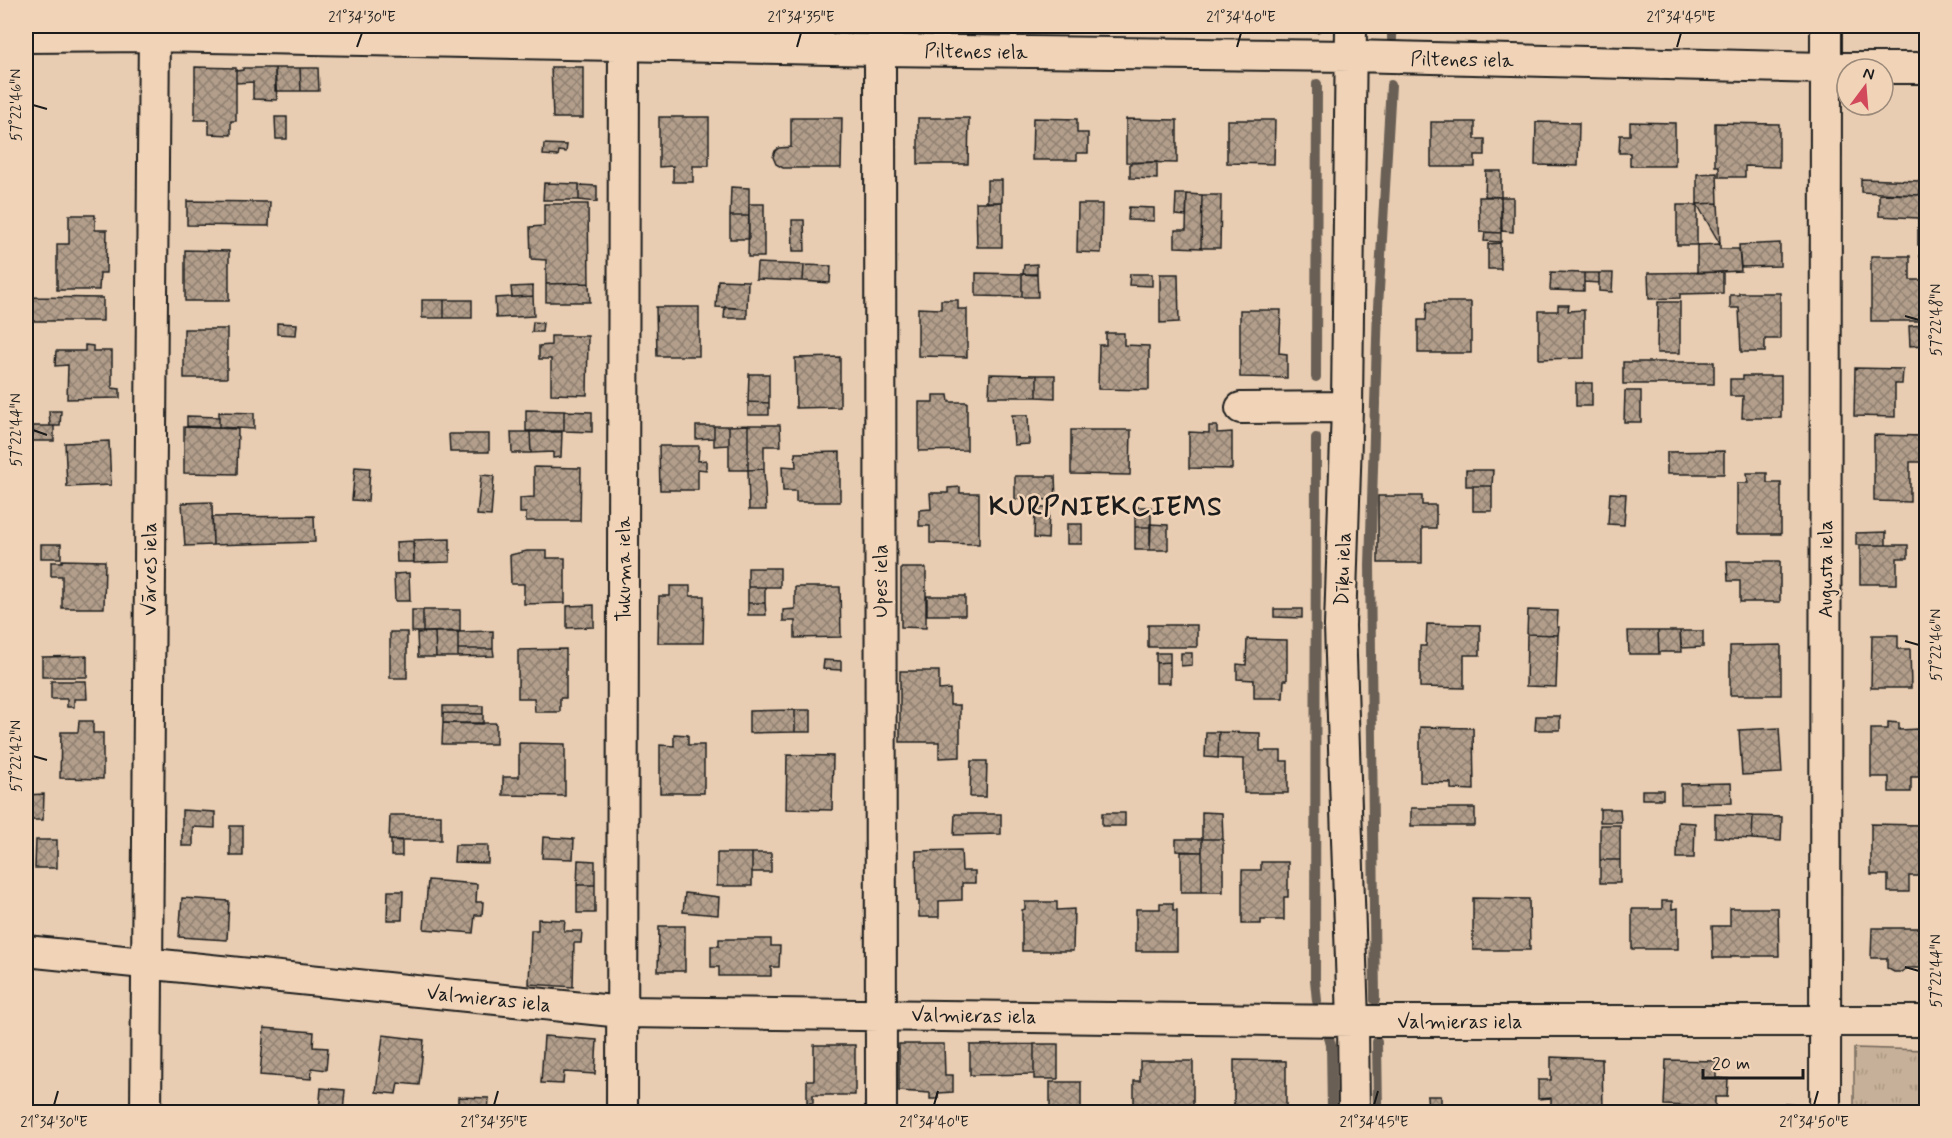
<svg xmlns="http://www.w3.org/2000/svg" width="1952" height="1138" font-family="Mynerve,sans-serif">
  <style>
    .grass { fill: url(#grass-tufts); stroke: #72665a; stroke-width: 1.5 }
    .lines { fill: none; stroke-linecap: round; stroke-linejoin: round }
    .stream { stroke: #695f54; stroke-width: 10 }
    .building { fill: url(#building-cross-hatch); stroke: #1c1c1c; stroke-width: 1.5 }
    .minor-casing { stroke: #1c1c1c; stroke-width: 34 }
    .minor { stroke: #f1d4b8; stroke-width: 30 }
    .ticks { fill: none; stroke: #1c1c1c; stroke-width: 2 }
    .labels { text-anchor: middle; stroke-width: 5; stroke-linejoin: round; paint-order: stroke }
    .street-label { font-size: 20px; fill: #1c1c1c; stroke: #f1d4b8 }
    .district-label { font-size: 26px; font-weight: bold; letter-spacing: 1.5px; fill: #1c1c1c; stroke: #f1d4b8 }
    .neatline { fill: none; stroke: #1c1c1c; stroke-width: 2 }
    .ticks-label { font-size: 15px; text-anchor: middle; fill: #1c1c1c }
  </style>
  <defs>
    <pattern id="grass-tufts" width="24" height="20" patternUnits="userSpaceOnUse" patternTransform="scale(1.5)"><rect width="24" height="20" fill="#c7b099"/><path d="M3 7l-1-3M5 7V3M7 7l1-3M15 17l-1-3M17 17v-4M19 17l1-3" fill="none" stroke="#aa9783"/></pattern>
    <pattern id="building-cross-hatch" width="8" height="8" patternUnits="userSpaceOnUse" patternTransform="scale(1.5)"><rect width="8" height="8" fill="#b29e8b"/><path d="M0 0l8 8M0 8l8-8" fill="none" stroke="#908071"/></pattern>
  </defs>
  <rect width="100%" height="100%" fill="#e8cdb2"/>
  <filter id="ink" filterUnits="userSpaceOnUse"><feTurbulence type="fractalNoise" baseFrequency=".0167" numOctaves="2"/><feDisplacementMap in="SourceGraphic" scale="12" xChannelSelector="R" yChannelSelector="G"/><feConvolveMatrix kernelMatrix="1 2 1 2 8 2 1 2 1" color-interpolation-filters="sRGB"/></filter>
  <g filter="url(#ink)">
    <path class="grass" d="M1854,1048L1926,1050V1112H1854Z"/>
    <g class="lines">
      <path class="stream" d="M1392,26V39
        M1317,28V26
        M1316,377L1317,84
        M1316,438L1315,980L1317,1001
        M1375,1000L1370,565L1378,307L1391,85
        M1329,1038L1331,1045L1332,1112
        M1377,1042L1378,1112"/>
    </g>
    <path class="building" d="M195,67L236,68V121H231V135L209,134V120H195Z
      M551,67H583V118H553Z
      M243,68H275L277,100L253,99V82L236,83V71L243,70Z
      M275,68H300L301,91H275Z
      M300,68H318L319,91H301Z
      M26,95H29V122H26Z
      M275,117H287V139H276Z
      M659,117H709V166H693V182H673V166L659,167Z
      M791,118H842L841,168H783L776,164L773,157L775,151L779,148L791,147Z
      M918,118H969L968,164H918Z
      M1033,118L1077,119V133H1088V153H1077V160H1032Z
      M1126,119L1177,120V163L1126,162Z
      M1227,120H1275L1274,164L1227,163Z
      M1431,122H1475V139H1485V155H1475V167H1431Z
      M1536,122L1579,123L1578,166L1535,165Z
      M1630,122L1675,123V166H1630V153H1619L1620,135H1630Z
      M1715,123L1779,124V167L1745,166V177H1719V166H1715Z
      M544,144L567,145L566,152L559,151L558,156L543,155Z
      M1157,162V179L1130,178V163Z
      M1486,171H1501V197L1485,196Z
      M1717,173L1718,203L1697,204V174Z
      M1861,179L1920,181V195L1861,192Z
      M987,180H1002V202L987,203Z
      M544,183L579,184V200H543Z
      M579,185L597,186V202L579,200Z
      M731,187L749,188V216H730Z
      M1176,194H1187L1186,216L1175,215Z
      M1187,194L1202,195L1201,248L1175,247V230H1186Z
      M1879,194L1926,195V245H1918V218L1879,216Z
      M1202,195H1221L1220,248H1201Z
      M1479,197H1501V233L1480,232Z
      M1501,197H1513V232L1502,231Z
      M187,201L270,202L269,226L187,225Z
      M976,202H1002V247H977Z
      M1718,203L1720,244L1697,204Z
      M544,204H588L589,283L546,284V260L531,259L530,227L544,226Z
      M749,204H764V257H748Z
      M1078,204H1102L1101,253L1077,252Z
      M1677,205H1697V245H1677Z
      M1129,207L1154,208V221L1128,220Z
      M69,215H95V230H107L106,273H100L99,290H57V244H69Z
      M730,216H749V239H730Z
      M792,220H804L805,251H793Z
      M1485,232L1501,233V242L1484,241Z
      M1500,243L1501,269H1488V244Z
      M1780,243V266L1741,267L1739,245Z
      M1720,244V249H1739L1741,271L1697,273V245Z
      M1920,245H1926V257H1920Z
      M185,250L229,251V301H185Z
      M1871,256H1910V280H1924L1923,288L1926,287V305H1924L1923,321H1871Z
      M757,263L804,265L803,281L756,279Z
      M1037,264V274H1023L1024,265Z
      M804,265L831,266L830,283L803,281Z
      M1551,272L1584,273V291L1550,290Z
      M1723,272V293L1680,294V298L1649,299L1648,273Z
      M976,273L1022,274V297L976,296Z
      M1584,273H1599V283L1584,282Z
      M1599,273H1613L1612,292L1599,291Z
      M1022,274L1037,275L1038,297H1022Z
      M1130,274H1152V286L1129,285Z
      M1160,274H1178L1179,322L1160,323Z
      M718,280L748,281L747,309L716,307Z
      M589,283L590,302H546V284Z
      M533,286V296L512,297L511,287Z
      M1739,293H1780V339H1765V352H1741L1739,308H1730V295H1739Z
      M533,296L534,316L496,318L495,298Z
      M26,297H30L29,321H26Z
      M30,297L103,298V321H29Z
      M422,300H444V318H422Z
      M444,300H472V318H444Z
      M941,300H958V309H967V357L918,356V308L941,309Z
      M1427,302H1471V353H1418V320H1426Z
      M1658,302H1680V353H1657Z
      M1558,305H1569L1568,311L1584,310V358L1539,359V311H1558Z
      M656,307H699V356H657Z
      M725,307L747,309V318H724Z
      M1240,310H1281L1279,353L1287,354V378L1240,377Z
      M533,322L543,323L542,332H532Z
      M277,323L297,324L296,335L277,334Z
      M1926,325V345L1910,346L1909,326Z
      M184,329H227V378H184Z
      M1106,333H1124V345L1149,346V390L1098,389L1099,345H1106Z
      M551,336H588L587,395L551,394V359H539V346L551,345Z
      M85,345L93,346V351H112V388L120,389V398L67,399L68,365L55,366L56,351H85Z
      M840,357V407L796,408L795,358Z
      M1623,362H1714V384H1623Z
      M1855,368L1903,369L1902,384H1895V417L1854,416Z
      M749,374H769V403L748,402Z
      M990,374L1037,375V397H989Z
      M1037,375H1055V398L1037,397Z
      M1743,376H1781V418H1742L1743,396H1730V379H1743Z
      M1576,383H1592V406H1576Z
      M1625,391H1641V422H1624Z
      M933,395H948L949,402H967V450L919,451V402H933Z
      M748,402L769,403V415H748Z
      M526,410L564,411V431H526Z
      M49,411H61L60,426H50Z
      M564,411L592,412V432L564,431Z
      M219,412L254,413V429L219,427Z
      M1012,415H1028L1029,444L1014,445Z
      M187,416L219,417V427L187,426Z
      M748,425H780L781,446H764V469L748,470Z
      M748,425V470H729V426Z
      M33,426H54V441H32Z
      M696,426H714V438L696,439Z
      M714,426H729V445L714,446Z
      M1209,426H1217V433L1232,432V469L1189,468V432L1209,433Z
      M184,427L238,429L237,474L184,473Z
      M1071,430H1131L1130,475L1071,474Z
      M511,432H530L531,453H512Z
      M530,432H562L561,457L553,458V452L531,453Z
      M449,434H489V452H450Z
      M1874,435L1926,436V462H1910V502L1874,501Z
      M109,441L111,485L67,487L65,443Z
      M659,446H699L698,461L706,460V470L698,469V490H660Z
      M1724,451V474H1667V452Z
      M840,452V502H796V491H783L782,466L796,467L795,453Z
      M355,467L370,468L368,501L352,500Z
      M534,467L581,468L580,521H526V513H520V498L534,497Z
      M764,469L766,510H749L748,470Z
      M1466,470H1493L1492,486H1466Z
      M1747,473H1767V483H1781V534H1737V483H1748Z
      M481,475L494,476L491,516L477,515Z
      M1015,476H1055L1056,500L1015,499Z
      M1473,486H1492V511H1473Z
      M960,487V493H979V544L930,543V526H919V510L931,509L930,493H948V488Z
      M1610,493L1626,494L1624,525L1608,524Z
      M1378,496H1422V505H1436V528H1422V563H1378Z
      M212,502L213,545L185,546L182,503Z
      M1135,507H1151V527H1135Z
      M1035,508H1049L1048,539L1034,538Z
      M314,516L315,542L213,545L212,517Z
      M1067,524H1082V544H1067Z
      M1150,524L1168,525V550H1150Z
      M1135,527H1151L1150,550H1135Z
      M1886,532V545H1856V533Z
      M450,539V562L414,563V540Z
      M413,541L414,562H397L396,542Z
      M41,544H61V558H41Z
      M1860,545H1908V558H1897V584H1860Z
      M527,551H547V558H565V603L524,604V584H511L510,555Z
      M62,560L105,561L104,608H62V576H51V562H62Z
      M1727,561H1780V602H1740V581H1728Z
      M748,568H780V587H748Z
      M901,568H926V628L901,627Z
      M409,573L410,601H395L394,574Z
      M670,586H690V596H704L703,643H658L659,596H670Z
      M748,587H765V603H748Z
      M795,587H840L841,637L795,638V621H783V610L795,609Z
      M927,596H965V615H927Z
      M748,603H765L766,615H748Z
      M594,605V627L567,628V606Z
      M1274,609H1302V618L1274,617Z
      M412,610H423V632H412Z
      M423,610H460V631L423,632Z
      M1528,610L1558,611L1557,627H1559L1558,635L1527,634Z
      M1427,624L1480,625V655H1464V688L1420,687V646H1426Z
      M1148,625H1197V647H1148Z
      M493,631V649H458V632Z
      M1628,631H1658L1659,654H1629Z
      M1658,631H1680L1682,652H1659Z
      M1680,631H1703V647L1681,648Z
      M390,632H407V678H390Z
      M435,632H458V657H436Z
      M435,632L436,657H418L417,633Z
      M1527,634L1558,635L1556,687L1526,686Z
      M1872,635H1898V649H1910L1911,688H1871Z
      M1247,639L1287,640V680H1284L1283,698H1254V680L1237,679V664L1246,665Z
      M1781,645V695H1730V646Z
      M458,649H493L494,656L458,657Z
      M566,649V698H560V712H535L534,698H518V650Z
      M1156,653H1170V662L1156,663Z
      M1181,653H1192V665L1181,666Z
      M87,656V677H42V657Z
      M824,660L841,661V670L823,669Z
      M1170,662V683H1156V663Z
      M900,671H939V690L950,689V705H960V757L939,758V742H900Z
      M51,681H86L87,699H74V707H67V699H51Z
      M443,706H483V714L443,713Z
      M795,710V732L749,733V711Z
      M795,710H811V732H795Z
      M443,713L483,714V724L443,723Z
      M1536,716H1560V730H1535Z
      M79,721H93V733H103V779L60,778L61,732H78Z
      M1888,722L1899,723V730L1918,729L1919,777H1911V792H1889V777H1871V729H1888Z
      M443,723H496V744H442Z
      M1420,727L1473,728L1474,790L1451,789V783L1420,782Z
      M1779,728L1782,773L1742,775L1739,730Z
      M1206,732H1219L1218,758L1205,757Z
      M1219,732L1260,733V751H1281V761H1288V793H1244V759L1218,758Z
      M674,734L688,735V745H704V793H660V745L674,746Z
      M519,743L565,744V796L503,795V777H519Z
      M787,755L833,756L832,810L786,809Z
      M971,761H987L986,797H970Z
      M1731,783L1732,803L1681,804V784Z
      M1642,790H1663V799H1642Z
      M44,794L43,820H26V795Z
      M1411,808H1475V826H1411Z
      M1600,809H1620L1621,822H1600Z
      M182,810L215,812V828L193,827V846H182Z
      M1202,812L1222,813L1223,839H1202Z
      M1102,813H1125V826H1102Z
      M955,814H1001V834L954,835Z
      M1715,814L1753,816L1752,839L1715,837Z
      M390,815H441V840H389Z
      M1753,816L1782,817L1781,841L1752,839Z
      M1678,822L1695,823L1694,858H1677Z
      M1871,824L1921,825V876H1909V892H1888V875H1871Z
      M1600,825H1620V860H1600Z
      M230,826H243V856H230Z
      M543,837L574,839L573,859L542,858Z
      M1176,839H1202V852L1176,851Z
      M1202,839H1223V892H1202Z
      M36,840H57V868H35Z
      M391,840L402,841V856H391Z
      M455,845H488V863L454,862Z
      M961,850L962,871H975V883H962V900L939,901V917H919V901H917L916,851Z
      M1181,852H1202V892H1181Z
      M717,853H752V886H717Z
      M752,853H771V872H752Z
      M578,860L595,861V885H577Z
      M1600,860H1620V883H1600Z
      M1261,862H1288V897H1284V920H1261V924H1242V870H1261Z
      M428,880L477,884L476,902H483L482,915H475L473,933L424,929Z
      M577,885H595V913H577Z
      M388,891H403L402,920H387Z
      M685,893L719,897L718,915L683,912Z
      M182,898L229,901L227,940L179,937Z
      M1473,898L1529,899L1530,950H1473Z
      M1662,901H1672V909L1678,908V949H1632V909H1662Z
      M1025,902H1057V910L1074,909L1073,951H1022V910L1025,909Z
      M1160,903H1173V910H1177V951H1136V909H1160Z
      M1730,908H1778L1779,956H1731V958H1713L1712,926H1730Z
      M1926,916V961H1923V968H1907L1901,972H1894L1887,968V958H1871L1872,928H1923V931H1925Z
      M538,919L565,920L564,931H582L581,943H574L573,987L529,984L531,930H538Z
      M659,926H685V971H658Z
      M719,939H771V946H780L779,967H771V976H719V967H711V946H719Z
      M264,1028L314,1032L313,1047L328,1048L326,1070L312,1068L311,1079L260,1075Z
      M383,1035L424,1040L419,1085L398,1083L396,1094L376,1092Z
      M544,1036L597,1040L595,1074L564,1072L563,1084L541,1083Z
      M899,1044H944L945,1075H953V1092L938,1093V1099H930V1093L899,1091Z
      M1034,1044H1058V1079H1034Z
      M1034,1044V1074L970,1075V1045Z
      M814,1045H855V1095H813V1103H807V1080H814Z
      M1551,1057L1602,1059L1603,1110L1551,1109V1098L1538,1099V1080H1551Z
      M1234,1060L1286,1061V1112H1234Z
      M1666,1060L1716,1061V1078L1728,1079L1727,1097H1715V1107L1664,1105Z
      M1140,1061H1193V1112H1134V1081H1140Z
      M1050,1082H1081V1110L1096,1109V1112H1050Z
      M321,1088L345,1090L343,1112H319Z
      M1427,1096H1441V1109L1458,1108V1112H1413V1109H1428Z
      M458,1097L489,1098L488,1111L458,1110Z
      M1784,1104L1797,1105V1112H1784Z
      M442,1107V1112H418V1108Z
      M1756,1107L1784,1108V1112H1756Z
      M185,1111H230L244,1112H185Z"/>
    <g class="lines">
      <defs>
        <path id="minor" d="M1351,26L1347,407L1340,626L1353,1021L1354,1112
          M26,37L153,36L880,50L1351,56L1825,68H1926
          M880,50L881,1112
          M1241,408L1347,407
          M26,951L622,1012L1353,1021H1926
          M146,1112L154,26
          M622,1112L624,26
          M1825,1112L1826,26"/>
      </defs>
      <use href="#minor" class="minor-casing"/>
      <use href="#minor" class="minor"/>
    </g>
  </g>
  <path class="ticks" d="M357,47L362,33M797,47L801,33M1237,47L1241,33M1677,47L1681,33M33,105L47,109M1905,316L1919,320M33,430L47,435M1905,641L1919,645M33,756L47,760M1905,967L1919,971M54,1105L58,1091M494,1105L498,1091M934,1105L938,1091M1374,1105L1378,1091M1814,1105L1818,1091"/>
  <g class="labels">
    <g class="street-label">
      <text transform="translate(976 51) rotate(1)" y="7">Piltenes iela</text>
      <text transform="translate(1462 59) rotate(1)" y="7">Piltenes iela</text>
      <text transform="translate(149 569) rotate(-90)" y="7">Vārves iela</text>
      <text transform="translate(623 569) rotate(-90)" y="7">Tukuma iela</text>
      <text transform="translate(1342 569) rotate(-88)" y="7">Dīķu iela</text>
      <text transform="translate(1825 569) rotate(-90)" y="7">Augusta iela</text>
      <text transform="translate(880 581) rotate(-90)" y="7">Upes iela</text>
      <text transform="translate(489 998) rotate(6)" y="7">Valmieras iela</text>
      <text transform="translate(974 1015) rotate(1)" y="7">Valmieras iela</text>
      <text x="1460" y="1028">Valmieras iela</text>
    </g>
    <g class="district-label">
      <text x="1106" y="515">KURPNIEKCIEMS</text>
    </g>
  </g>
  <rect width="1952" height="1138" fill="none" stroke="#f1d4b8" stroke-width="66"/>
  <g transform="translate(1865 87) rotate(16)"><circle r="28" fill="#f1d4b8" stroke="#9c8a7a" stroke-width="1.5"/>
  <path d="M0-4.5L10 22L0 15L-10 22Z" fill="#d1495b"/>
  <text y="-9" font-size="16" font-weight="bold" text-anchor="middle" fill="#1c1c1c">N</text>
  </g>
  <path d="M1703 1069v9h100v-9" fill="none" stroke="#1c1c1c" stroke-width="3"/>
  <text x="1712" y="1069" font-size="18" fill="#1c1c1c" stroke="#f1d4b8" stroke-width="4.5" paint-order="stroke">20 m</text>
  <rect x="33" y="33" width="1886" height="1072" class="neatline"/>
  <g class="ticks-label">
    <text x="362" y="22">21°34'30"E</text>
    <text x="801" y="22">21°34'35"E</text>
    <text x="1241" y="22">21°34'40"E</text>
    <text x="1681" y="22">21°34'45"E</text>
    <text transform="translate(16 105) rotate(-90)" y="5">57°22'46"N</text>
    <text transform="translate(1936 320) rotate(-90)" y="5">57°22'48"N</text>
    <text transform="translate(16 430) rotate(-90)" y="5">57°22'44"N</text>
    <text transform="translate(1936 645) rotate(-90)" y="5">57°22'46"N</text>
    <text transform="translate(16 756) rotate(-90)" y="5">57°22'42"N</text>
    <text transform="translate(1936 971) rotate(-90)" y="5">57°22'44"N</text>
    <text x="54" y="1127">21°34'30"E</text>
    <text x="494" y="1127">21°34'35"E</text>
    <text x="934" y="1127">21°34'40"E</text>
    <text x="1374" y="1127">21°34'45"E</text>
    <text x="1814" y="1127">21°34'50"E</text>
  </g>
</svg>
